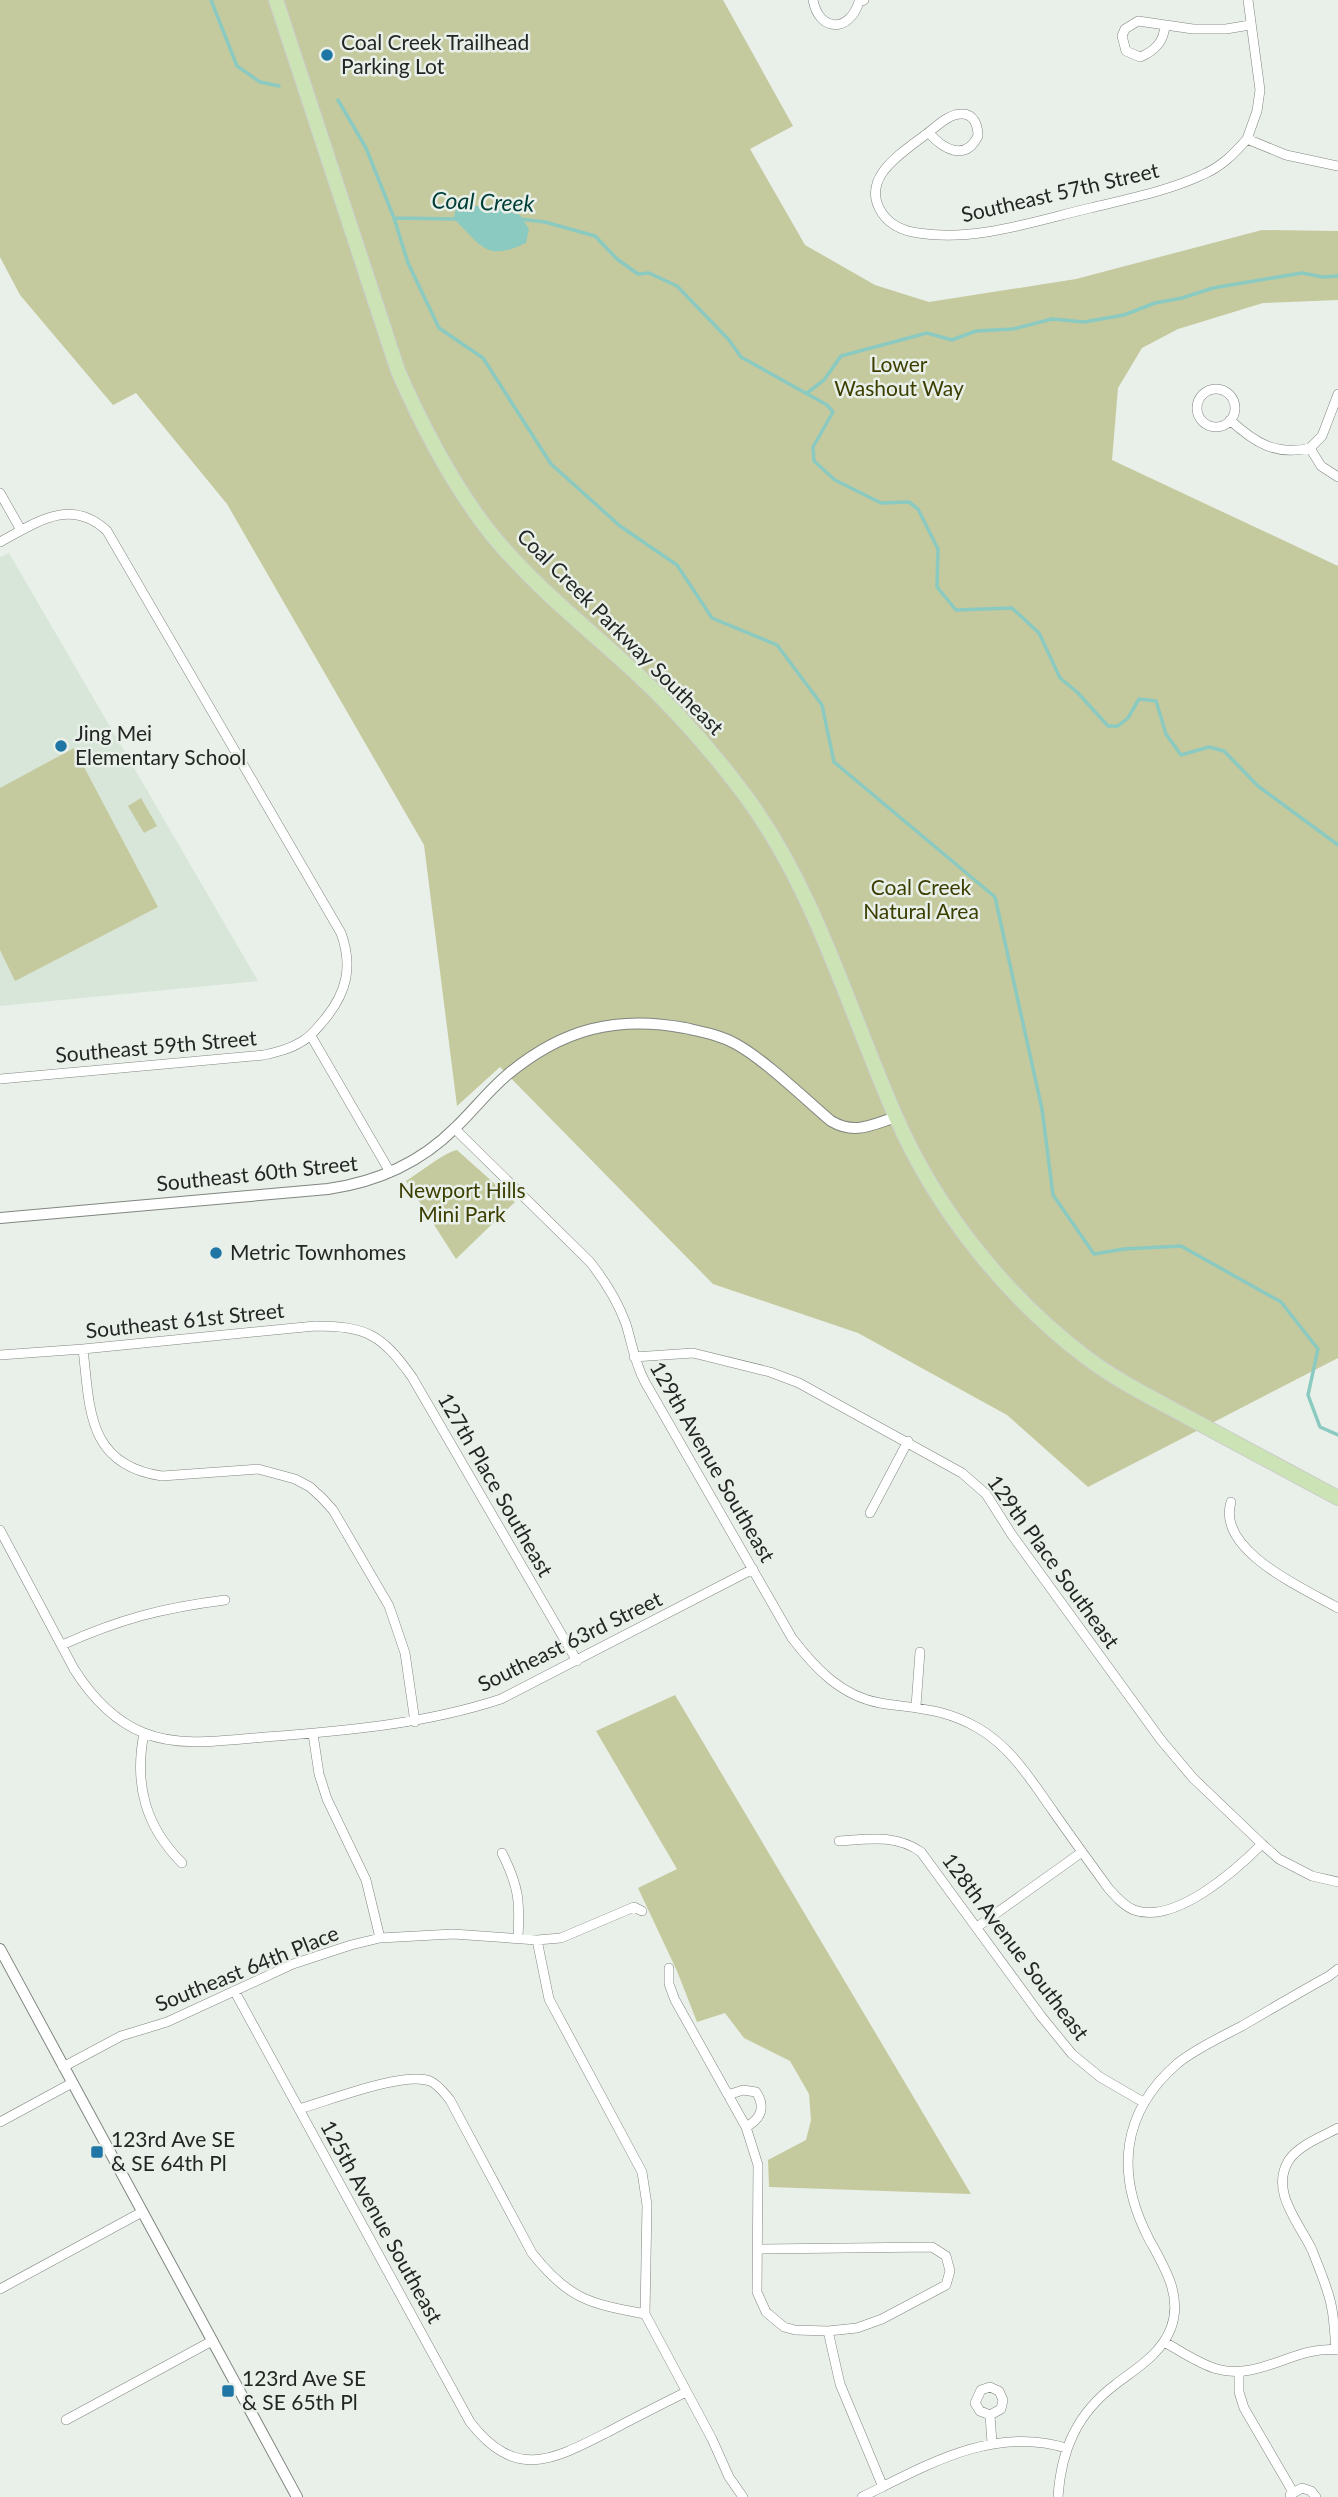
<svg xmlns="http://www.w3.org/2000/svg" width="1338" height="2497" font-family="Lato,sans-serif">
  <style>
    .built { fill: #d8e6d9 }
    .green { fill: #c5c99e }
    .water { fill: #8bcac0 }
    .lines { fill: none; stroke-linecap: round; stroke-linejoin: round }
    .stream { stroke: #8bcac0; stroke-width: 3.5 }
    .minor-casing { stroke: #7f867f; stroke-width: 10 }
    .tertiary-casing { stroke: #7f867f; stroke-width: 12 }
    .primary-casing { stroke: #cacbca; stroke-width: 16 }
    .minor { stroke: #fff; stroke-width: 9 }
    .tertiary { stroke: #fff; stroke-width: 10 }
    .primary { stroke: #cce3b5; stroke-width: 14 }
    .poi-dot { fill: #1f76a5; stroke: #e9f0e9; stroke-width: 2.5 }
    .labels { text-anchor: middle; stroke-width: 5; stroke-linejoin: round; paint-order: stroke }
    .poi-label { font-size: 21px; fill: #232624; stroke: #e9f0e9; text-anchor: start }
    .street-label { font-size: 21px; fill: #232624; stroke: #e9f0e9 }
    .park-label { font-size: 21px; fill: #3c3e00; stroke: #e9f0e9 }
    .water-label { font-size: 23px; font-style: italic; fill: #003e38; stroke: #e9f0e9 }
  </style>
  <rect width="100%" height="100%" fill="#e9f0e9"/>
  <path class="built" d="M9,553L258,981L0,1006V557Z"/>
  <path class="green" d="M0,0H723L793,126L750,149L805,245L875,285L929,302L1076,279L1262,230L1338,231V300L1263,303L1178,329L1142,348L1118,388L1112,460L1338,566V1358L1088,1487L1007,1415L858,1333L713,1284L500,1067L457,1106L424,845L227,504L136,393L113,405L20,295L0,257Z
    M74,748L158,907L15,981L0,950V788Z
    M141,798L157,826L144,833L128,806Z
    M457,1150L515,1202L456,1259L406,1181C419,1173 445,1152 457,1150Z
    M675,1695L971,2194L769,2187L768,2160L806,2140L811,2120L809,2094L790,2061L744,2038L725,2013L697,2022L677,1971L638,1888L677,1869L596,1731Z"/>
  <path class="water" d="M456,205L498,207L520,215L529,229L526,243C486,262 482,246 454,219Z"/>
  <g class="lines">
    <path class="stream" d="M211,0L237,66L260,82L279,86
      M338,100L366,148L394,218L456,219
      M394,218L408,263L439,328L483,358L551,464L620,526L677,565L712,618L777,645L822,705L834,762L995,897L1042,1109L1053,1195L1094,1254L1124,1249L1181,1246L1281,1302L1318,1349L1308,1395L1320,1427L1338,1435
      M520,219L545,222L595,236L617,259L638,274L649,273L677,286L729,340L741,357L827,405L833,412L813,447L814,461L835,480L881,503L909,502L918,509L938,549L937,587L956,610L1012,608L1039,633L1060,678L1077,692L1108,726H1118L1128,718L1139,699L1156,701L1166,734L1181,755L1209,747L1224,751L1258,786L1338,845
      M807,393L824,380L841,356L927,333L952,340L976,331L1013,329L1052,319L1084,322L1124,315L1155,303L1182,298L1213,288L1302,273L1323,277L1338,276"/>
    <defs>
      <path id="minor" d="M813,0C819,32 849,33 859,2L864,0
        M1165,25C1164,42 1155,51 1140,57L1126,51L1122,36L1125,29L1138,21L1193,29H1226L1250,25
        M929,133C943,149 965,162 978,136C978,126 974,113 961,114C948,114 935,128 925,135C902,153 859,178 882,213C890,225 904,231 918,233C976,242 1035,221 1090,208C1127,199 1168,191 1202,175C1221,167 1234,154 1247,139L1286,155L1338,166
        M1247,139L1257,111L1260,90L1248,0
        M1197 408a19 19 0 1 1 38 0a19 19 0 1 1-38 0Z
        M1230,420C1255,443 1276,456 1310,448L1321,466L1338,477
        M1310,448L1322,436L1338,394
        M0,493L21,530
        M0,542C37,522 71,497 107,531L341,933C353,966 347,992 325,1019C317,1028 311,1037 301,1042C290,1049 277,1052 264,1055L0,1079
        M311,1036L390,1172
        M455,1129L590,1262C605,1281 618,1302 626,1324C632,1344 635,1364 645,1382L792,1638C815,1668 841,1696 880,1703C918,1709 943,1708 978,1728C1011,1747 1031,1780 1053,1811C1071,1837 1090,1863 1109,1889C1116,1897 1124,1906 1134,1910C1175,1925 1236,1870 1262,1844
        M83,1349C90,1409 87,1465 162,1476L258,1469L295,1479L310,1487L322,1498L333,1510L389,1606L405,1653L415,1722
        M0,1355L83,1349L315,1326C367,1326 382,1335 412,1377L577,1661
        M634,1357L693,1353L770,1372L799,1383L962,1473L986,1494L1012,1535L1161,1740L1193,1778L1262,1844L1279,1859L1312,1876L1338,1882
        M1231,1502C1216,1551 1305,1589 1338,1608
        M870,1513L908,1441
        M0,1530L74,1669C91,1696 114,1721 144,1733C181,1748 226,1740 265,1737C345,1731 425,1724 501,1699L753,1569
        M62,1645C120,1619 162,1608 225,1600
        M916,1706L920,1652
        M144,1733C134,1784 145,1826 182,1863
        M313,1734L319,1774L327,1799L366,1880L380,1938
        M839,1841C868,1839 896,1834 921,1852L1041,2016L1072,2054L1100,2077L1143,2102
        M502,1853C519,1887 520,1901 518,1938
        M977,1927L1082,1852
        M537,1940L549,1999L642,2172L647,2205L645,2314L712,2439L729,2477L743,2497
        M669,1968V1984L675,2000L746,2127L758,2165L757,2292L766,2312L784,2327L795,2330L828,2331L857,2328L882,2319L946,2285L950,2271L946,2256L932,2247L759,2249
        M235,1992L470,2422C516,2481 553,2460 608,2432C634,2418 660,2405 686,2392
        M63,2067L121,2036L167,2022L293,1964L351,1945L380,1938L453,1934L537,1940L561,1938L634,1907L642,1911
        M728,2095L743,2090L756,2092C766,2107 761,2119 746,2127
        M299,2109C328,2101 403,2071 430,2081C439,2085 444,2093 450,2100L532,2253C568,2299 590,2304 645,2314
        M0,2122L72,2083
        M0,2289L142,2212
        M828,2331L840,2384L883,2487
        M1164,2342C1181,2351 1199,2364 1217,2369C1260,2381 1296,2345 1338,2350
        M1336,2349C1334,2329 1334,2309 1327,2290C1323,2277 1317,2263 1312,2250C1300,2224 1269,2191 1289,2160C1299,2145 1323,2136 1338,2128
        M1239,2372V2392L1244,2408L1293,2492
        M990,2415L980,2411L975,2403L981,2390L990,2387L999,2391L1003,2400L1001,2409L990,2415L992,2443
        M66,2420L212,2341
        M1290,2495L1302,2488L1311,2491L1316,2497
        M862,2497C925,2466 993,2425 1066,2448
        M1058,2497C1061,2450 1077,2413 1116,2384C1137,2368 1161,2354 1171,2328C1183,2295 1164,2267 1149,2239C1115,2174 1121,2112 1178,2063C1197,2048 1221,2037 1242,2026C1271,2009 1300,1992 1329,1976L1338,1969"/>
      <path id="tertiary" d="M0,1218L328,1189C377,1182 420,1163 455,1128C473,1111 488,1091 507,1075C562,1029 616,1015 685,1028C703,1032 720,1035 736,1044C765,1060 805,1099 831,1121C855,1135 871,1125 896,1117
        M0,1949L297,2497"/>
      <path id="primary" d="M276,0L398,371C423,428 453,486 492,535C534,586 586,627 634,671C675,709 712,751 745,795C816,891 848,1009 896,1117C936,1209 1006,1297 1087,1358C1119,1382 1156,1400 1191,1419C1240,1445 1289,1472 1338,1498"/>
    </defs>
    <use href="#minor" class="minor-casing"/>
    <use href="#tertiary" class="tertiary-casing"/>
    <use href="#primary" class="primary-casing"/>
    <use href="#minor" class="minor"/>
    <use href="#tertiary" class="tertiary"/>
    <use href="#primary" class="primary"/>
  </g>
  <g class="poi-dot">
    <circle cx="327" cy="55" r="7"/>
    <circle cx="61" cy="746" r="7"/>
    <circle cx="216" cy="1253" r="7"/>
    <rect x="90" y="2145" width="14" height="14" rx="3.5"/>
    <rect x="221" y="2384" width="14" height="14" rx="3.5"/>
  </g>
  <g class="labels">
    <g class="poi-label">
      <text x="341" y="50">Coal Creek Trailhead<tspan x="341" dy="24">Parking Lot</tspan></text>
      <text x="75" y="741">Jing Mei<tspan x="75" dy="24">Elementary School</tspan></text>
      <text x="230" y="1260">Metric Townhomes</text>
      <text x="111" y="2147">123rd Ave SE<tspan x="111" dy="24">&amp; SE 64th Pl</tspan></text>
      <text x="242" y="2386">123rd Ave SE<tspan x="242" dy="24">&amp; SE 65th Pl</tspan></text>
    </g>
    <g class="street-label">
      <text transform="translate(1060 193) rotate(-13)" y="7">Southeast 57th Street</text>
      <text transform="translate(620 632) rotate(45)" y="7">Coal Creek Parkway Southeast</text>
      <text transform="translate(156 1047) rotate(-5)" y="7">Southeast 59th Street</text>
      <text transform="translate(257 1174) rotate(-6)" y="7">Southeast 60th Street</text>
      <text transform="translate(185 1321) rotate(-6)" y="7">Southeast 61st Street</text>
      <text transform="translate(712 1462) rotate(60)" y="7">129th Avenue Southeast</text>
      <text transform="translate(495 1485) rotate(60)" y="7">127th Place Southeast</text>
      <text transform="translate(1053 1562) rotate(54)" y="7">129th Place Southeast</text>
      <text transform="translate(570 1642) rotate(-26)" y="7">Southeast 63rd Street</text>
      <text transform="translate(1015 1947) rotate(53)" y="7">128th Avenue Southeast</text>
      <text transform="translate(247 1969) rotate(-22)" y="7">Southeast 64th Place</text>
      <text transform="translate(381 2222) rotate(61)" y="7">125th Avenue Southeast</text>
    </g>
    <g class="park-label">
      <text x="899" y="372">Lower<tspan x="899" dy="24">Washout Way</tspan></text>
      <text x="921" y="895">Coal Creek<tspan x="921" dy="24">Natural Area</tspan></text>
      <text x="462" y="1198">Newport Hills<tspan x="462" dy="24">Mini Park</tspan></text>
    </g>
    <g class="water-label">
      <text transform="translate(483 202) rotate(2)" y="8">Coal Creek</text>
    </g>
  </g>
</svg>
